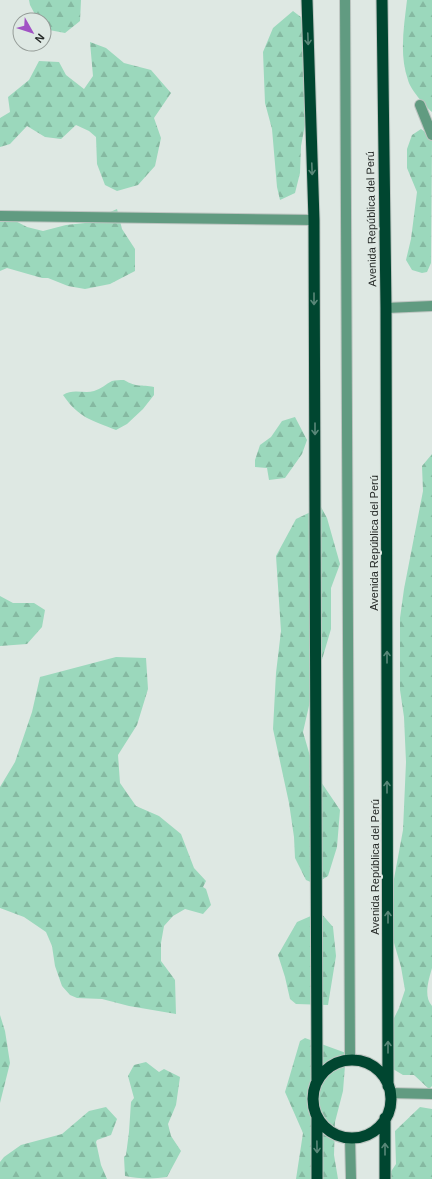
<svg xmlns="http://www.w3.org/2000/svg" width="432" height="1179" font-family="Helvetica,sans-serif">
  <style>
    .forest { fill: url(#forest-firs) }
    .lines { fill: none; stroke-linecap: round; stroke-linejoin: round }
    .minor-casing { stroke: #bdc5c1; stroke-width: 12 }
    .tertiary-casing { stroke: #bdc5c1; stroke-width: 12 }
    .trunk-casing { stroke: #bdc5c1; stroke-width: 13 }
    .minor { stroke: #619b81; stroke-width: 10 }
    .tertiary { stroke: #619b81; stroke-width: 10 }
    .trunk { stroke: #004630; stroke-width: 11 }
    .oneway { stroke: #598778 }
    .labels { text-anchor: middle; stroke-width: 4; stroke-linejoin: round; paint-order: stroke }
    .street-label { font-size: 11px; fill: #242826; stroke: #dee8e3 }
  </style>
  <defs>
    <pattern id="forest-firs" width="22" height="20" patternUnits="userSpaceOnUse"><rect width="22" height="20" fill="#9bd8bc"/><path d="M5 1l3.5 6h-7zM16 11l3.5 6h-7z" fill="#85b9a1"/></pattern>
  </defs>
  <rect width="100%" height="100%" fill="#dee8e3"/>
  <path class="forest" d="M29,0H81L80,21L65,33L44,29V20H38L30,5Z
    M407,0H432V112C425,106 410,89 408,80C399,55 404,26 407,0Z
    M293,11L310,24L313,83L301,146L300,173L295,193L280,200L277,187L272,129L265,103L263,52L273,28Z
    M90,42L106,48L124,63L151,70L171,93L154,118L161,138L155,166L138,185L117,191L105,185L97,164L96,137L89,131L76,125L61,139L45,137L27,126L10,144L0,147V118L10,112L8,97L29,80L39,61L59,62L66,75L84,89L93,76Z
    M421,129L432,137L431,263L427,272L422,273L412,270L406,260L411,239L417,192L407,168V149L412,135Z
    M117,209L122,229L135,249V271L110,284L85,289L68,286L48,278H42L7,268L0,271V213L27,227L43,231L66,225L85,223Z
    M124,380C137,388 141,384 154,387V395L143,409L127,424L116,430C91,420 79,418 63,395C73,388 84,394 94,391C101,389 106,384 112,381C115,380 120,380 124,380Z
    M295,417L307,440L302,454L285,478L269,480L267,468L255,467V460L260,445L271,437L282,421Z
    M432,454V968C429,979 423,996 432,1006V1086L429,1089L414,1075H403L393,1069V1020L399,1008L405,990L401,967L392,936L391,895L403,830L406,762L404,717L400,690V618L404,589L423,491L422,466Z
    M321,507L327,518L340,564L331,588V629L311,697L303,732L315,773L340,810L337,847L328,876L315,884L306,880L295,858L294,837L289,803L273,729L276,673L281,631L276,556L296,519Z
    M0,596L13,603H34L45,610L42,627L27,644L0,646Z
    M116,657L146,658L148,689L137,725L118,755L120,783L136,806L159,816L181,834L194,868L206,881L203,887L206,889L211,905L203,914L185,909L173,916L164,926L161,943V961L175,980L176,1014L129,1006L102,999L77,998L70,995L62,986L55,966L52,946L46,932L24,917L0,908V787L15,762L32,712L40,677Z
    M320,912L333,927L336,956L328,1005L296,1004L290,999L285,977L278,955L297,922Z
    M0,1015L5,1031L10,1063L0,1103Z
    M305,1038L346,1053L343,1091L335,1122L334,1155L338,1179H296L303,1133L285,1092L300,1041Z
    M146,1062L159,1072L164,1069L180,1077L176,1105L168,1124L171,1136L181,1151L167,1177C154,1179 138,1179 125,1176L124,1157L126,1155L129,1132L131,1102L134,1098L128,1076L134,1065Z
    M106,1107L117,1119L111,1135L97,1140L96,1142L101,1165L107,1179H0V1162L4,1157L21,1145L62,1134L89,1111Z
    M420,1107L432,1109V1179H386L396,1164L395,1131Z"/>
  <g class="lines">
    <defs>
      <path id="minor" d="M420,105L432,135
        M0,216L314,220
        M386,308L432,306
        M390,1093L432,1094"/>
      <path id="tertiary" d="M345,0L350,1060
        M350,1138L351,1179"/>
      <path id="trunk" d="M307,0L314,220L317,1080
        M382,0L386,308L388,1086
        M313 1099a39 39 0 1 1 78 0a39 39 0 1 1-78 0Z
        M317,1117V1179
        M385,1118V1179"/>
    </defs>
    <use href="#minor" class="minor-casing"/>
    <use href="#tertiary" class="tertiary-casing"/>
    <use href="#trunk" class="trunk-casing"/>
    <use href="#minor" class="minor"/>
    <use href="#tertiary" class="tertiary"/>
    <use href="#trunk" class="trunk"/>
  </g>
  <defs><path id="oneway-shaft" d="M-6 0H5M1.5-3L5.5 0L1.5 3" fill="none" stroke-width="1.6" stroke-linecap="round" stroke-linejoin="round"/></defs>
  <g class="oneway">
    <use href="#oneway-shaft" transform="translate(308 39) rotate(88)"/>
    <use href="#oneway-shaft" transform="translate(312 169) rotate(88)"/>
    <use href="#oneway-shaft" transform="translate(314 299) rotate(90)"/>
    <use href="#oneway-shaft" transform="translate(315 429) rotate(90)"/>
    <use href="#oneway-shaft" transform="translate(387 657) rotate(-90)"/>
    <use href="#oneway-shaft" transform="translate(387 787) rotate(-90)"/>
    <use href="#oneway-shaft" transform="translate(388 917) rotate(-90)"/>
    <use href="#oneway-shaft" transform="translate(388 1047) rotate(-90)"/>
    <use href="#oneway-shaft" transform="translate(317 1147) rotate(89)"/>
    <use href="#oneway-shaft" transform="translate(385 1149) rotate(-90)"/>
  </g>
  <g class="labels">
    <g class="street-label">
      <text transform="translate(371 219) rotate(-91)" y="4">Avenida República del Perú</text>
      <text transform="translate(374 543) rotate(-90)" y="4">Avenida República del Perú</text>
      <text transform="translate(375 867) rotate(-90)" y="4">Avenida República del Perú</text>
    </g>
  </g>
  <g transform="translate(32 32) rotate(129)"><circle r="19" fill="#dee8e3" stroke="#949b97"/>
  <path d="M0-3L7 15L0 10L-7 15Z" fill="#a153c4"/>
  <text y="-6" font-size="11" font-weight="bold" text-anchor="middle" fill="#242826">N</text>
  </g>
</svg>
